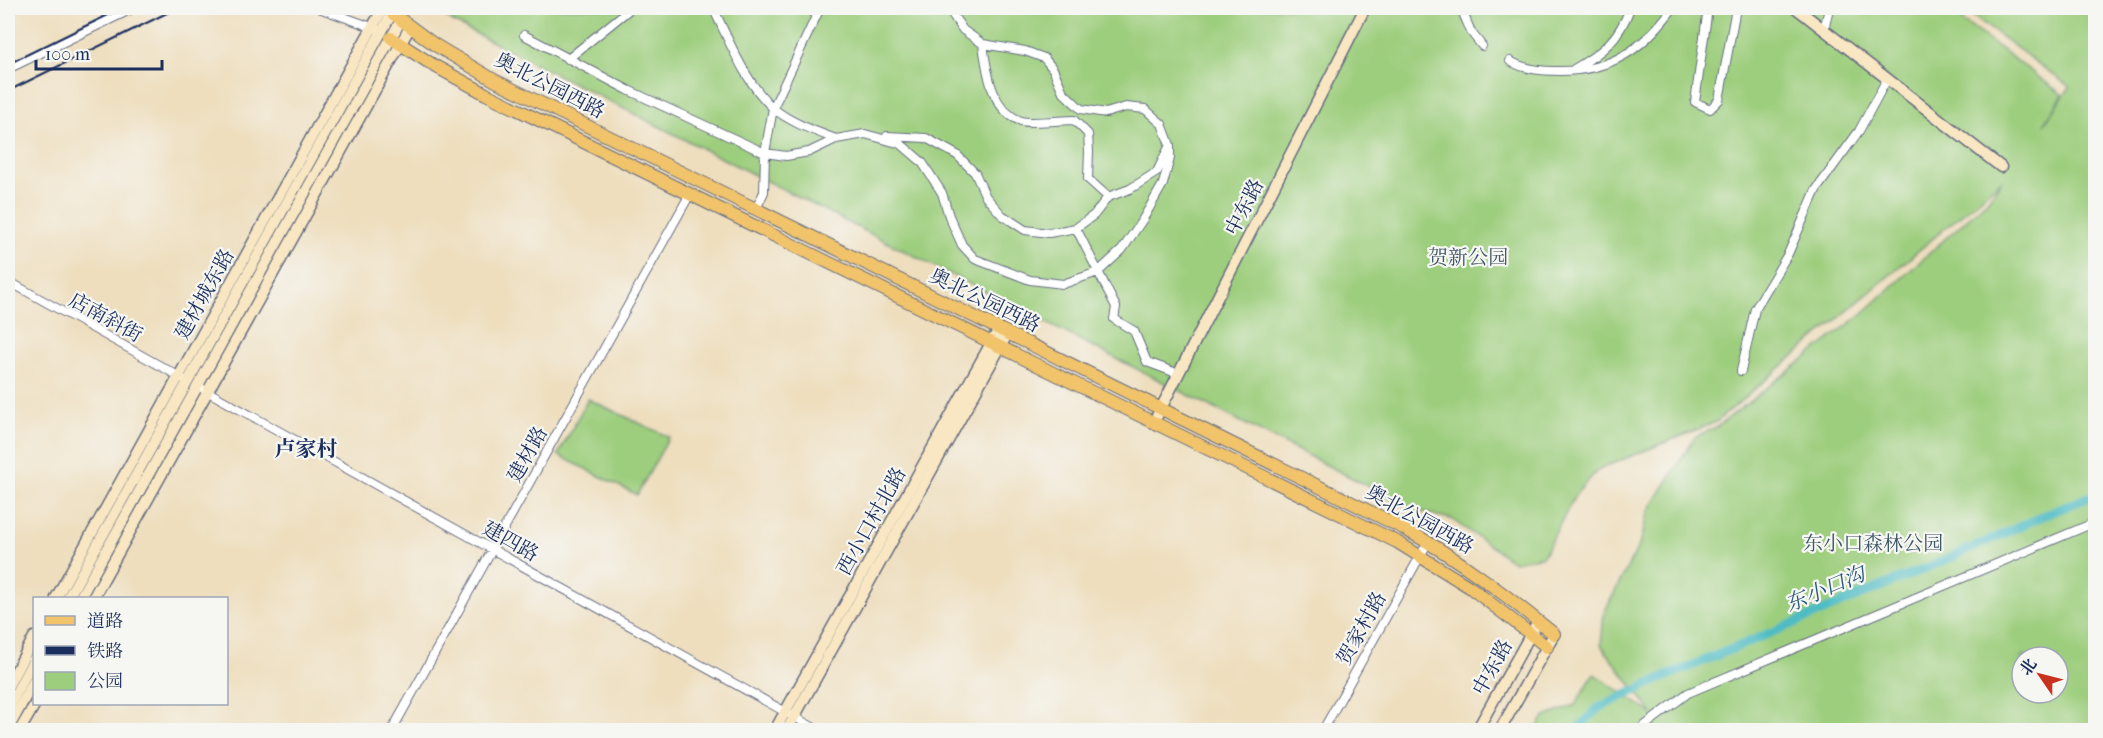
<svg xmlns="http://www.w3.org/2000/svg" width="2103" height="738" font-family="'IM FELL French Canon','Noto Serif SC',serif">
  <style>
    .green { fill: #9dce7d; stroke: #5c7e6e; stroke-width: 1.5; fill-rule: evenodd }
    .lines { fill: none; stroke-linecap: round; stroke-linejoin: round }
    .canal { stroke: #4ebcc5; stroke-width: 9 }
    .street-casing { stroke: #656c80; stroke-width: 10 }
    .secondary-casing { stroke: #656c80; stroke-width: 13 }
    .primary-casing { stroke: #656c80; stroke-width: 14 }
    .street { stroke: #fff; stroke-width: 8 }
    .secondary { stroke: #f9e7c3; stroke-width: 10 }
    .primary { stroke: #f1c36a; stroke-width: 12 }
    .rail { stroke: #1b2f5e; stroke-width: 2 }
    .labels { text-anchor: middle; stroke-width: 4.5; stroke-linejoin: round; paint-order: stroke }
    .street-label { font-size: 20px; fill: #1b2f5e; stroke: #f6f6f2 }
    .park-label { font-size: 20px; fill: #3c5766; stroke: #f6f6f2 }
    .neighbourhood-label { font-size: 21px; font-weight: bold; fill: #1b2f5e; stroke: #f6f6f2 }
    .water-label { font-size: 21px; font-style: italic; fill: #2a597d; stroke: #f6f6f2 }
  </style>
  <rect width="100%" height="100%" fill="#f6f6f2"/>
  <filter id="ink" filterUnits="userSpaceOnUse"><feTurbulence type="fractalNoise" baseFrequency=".0167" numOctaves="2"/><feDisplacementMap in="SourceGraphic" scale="12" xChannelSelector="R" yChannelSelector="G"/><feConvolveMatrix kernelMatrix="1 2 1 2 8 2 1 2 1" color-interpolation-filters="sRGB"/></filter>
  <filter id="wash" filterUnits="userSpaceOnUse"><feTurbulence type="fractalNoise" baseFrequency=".008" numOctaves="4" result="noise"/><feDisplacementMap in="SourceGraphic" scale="24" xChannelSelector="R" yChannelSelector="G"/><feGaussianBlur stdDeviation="1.35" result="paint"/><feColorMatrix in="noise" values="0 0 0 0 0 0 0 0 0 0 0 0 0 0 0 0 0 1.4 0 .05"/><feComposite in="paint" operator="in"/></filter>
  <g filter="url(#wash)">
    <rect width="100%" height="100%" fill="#eedebe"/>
    <path class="green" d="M436,8H1945L2063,95L2044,124L2070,87L1962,8H2095V730H1536L1543,718L1575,705L1594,674L1654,715L1601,645L1604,613L1641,541L1648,512L1695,437L1718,426L1862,314L1987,201L2002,180L1716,422L1599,469L1576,494L1543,556L1514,562L1451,519L1417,511L453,22ZM2022,657H2058V693H2022Z
      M588,399L669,437L637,495L558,455Z"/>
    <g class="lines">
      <path class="canal" d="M1577,730L1598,708L1660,679L1943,561L2043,516L2096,494"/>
    </g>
  </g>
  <g filter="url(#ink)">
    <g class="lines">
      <defs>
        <path id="street" d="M319,8L377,29
          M713,8C730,42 744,81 773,108C791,123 815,131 836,139
          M948,8L963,30L983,44C987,72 991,110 1021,121C1030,124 1063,120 1074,120L1088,134L1089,152L1088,179L1108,197L1130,189L1157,172L1169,147
          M1461,8L1471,32L1482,46
          M1708,8L1695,102L1710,109L1719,100L1736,8
          M1824,30L1829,8
          M524,35L628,90L765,153L786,156L809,152L836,139L865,134L901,144L922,162L942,193L949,216L962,245L975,259L1030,280L1063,284L1098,272L1122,250L1143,219L1163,184L1170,158V145L1162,124L1145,109L1126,107L1106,113L1081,109L1063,92L1053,69L1044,58L1025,51L983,44
          M568,59L631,8
          M1510,61C1525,70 1543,71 1560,71C1612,71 1643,49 1673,8
          M8,69L134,8
          M1574,69C1603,52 1619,39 1630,8
          M887,136L926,138L957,155L975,173L986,197L1002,215L1025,230L1049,233L1076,228L1094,215L1108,197
          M756,209L764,192L765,153L773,108L820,8
          M1076,228L1116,307L1114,319L1134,331L1147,362L1179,374
          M8,281L182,378
          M1741,371L1755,309L1788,254L1816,190L1859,131L1887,79
          M203,389L818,730
          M392,730L690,194
          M1323,730L1428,542
          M1639,730L1688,693L2096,522"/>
        <path id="secondary" d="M1796,8L2001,167
          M1154,422L1365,8
          M56,598L383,8
          M68,598L392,13
          M80,598L401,20
          M93,598L410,27
          M8,686L34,637
          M8,708L34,659
          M8,729L34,681
          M20,730L35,704
          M775,730L999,329
          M787,730L1008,333
          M1477,730L1538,621
          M1500,730L1554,634"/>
        <path id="primary" d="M392,13L435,45L494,80L1403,528C1458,558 1506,595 1554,634
          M391,38L433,65L486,94L1397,542L1471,588L1547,647"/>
      </defs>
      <use href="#street" class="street-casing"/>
      <use href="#secondary" class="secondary-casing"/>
      <use href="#primary" class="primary-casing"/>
      <use href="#street" class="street"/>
      <use href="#secondary" class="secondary"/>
      <use href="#primary" class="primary"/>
      <path class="rail" d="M8,64L122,8
        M8,91L177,8"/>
    </g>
  </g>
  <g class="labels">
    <g class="street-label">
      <text transform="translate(550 85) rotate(27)" y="7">奥北公园西路</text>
      <text transform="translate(1244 207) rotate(-63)" y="7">中东路</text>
      <text transform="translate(204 294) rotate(-61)" y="7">建材城东路</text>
      <text transform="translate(985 300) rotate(26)" y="7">奥北公园西路</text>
      <text transform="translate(106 317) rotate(29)" y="7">店南斜街</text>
      <text transform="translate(527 454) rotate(-61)" y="7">建材路</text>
      <text transform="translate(1420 519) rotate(29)" y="7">奥北公园西路</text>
      <text transform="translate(871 521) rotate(-61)" y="7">西小口村北路</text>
      <text transform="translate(511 541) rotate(29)" y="7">建四路</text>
      <text transform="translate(1361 628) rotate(-61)" y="7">贺家村路</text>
      <text transform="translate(1492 667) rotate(-61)" y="7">中东路</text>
    </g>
    <g class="park-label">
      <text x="1468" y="264">贺新公园</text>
      <text x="1873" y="550">东小口森林公园</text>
    </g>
    <g class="neighbourhood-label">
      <text x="306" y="456">卢家村</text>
    </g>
    <g class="water-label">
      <text transform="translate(1825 589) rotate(-23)" y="7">东小口沟</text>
    </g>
  </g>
  <rect width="2103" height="738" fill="none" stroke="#f6f6f2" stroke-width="30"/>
  <rect x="33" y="597" width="195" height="108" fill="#f6f6f2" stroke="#9ea6b7" stroke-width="1.5"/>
  <rect x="45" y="616" width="30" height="9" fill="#f1c36a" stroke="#9ea6b7" stroke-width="1.5"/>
  <text x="87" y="627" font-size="18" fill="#1b2f5e">道路</text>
  <rect x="45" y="646" width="30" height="9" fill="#1b2f5e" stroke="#9ea6b7" stroke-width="1.5"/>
  <text x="87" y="657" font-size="18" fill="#1b2f5e">铁路</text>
  <rect x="45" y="672" width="30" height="18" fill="#9dce7d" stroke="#9ea6b7" stroke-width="1.5"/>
  <text x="87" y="687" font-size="18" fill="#1b2f5e">公园</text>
  <g transform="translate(2040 675) rotate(305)"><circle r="28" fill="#f6f6f2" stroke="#9ea6b7" stroke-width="1.5"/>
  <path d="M0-4.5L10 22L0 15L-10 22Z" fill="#c8321e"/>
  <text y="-9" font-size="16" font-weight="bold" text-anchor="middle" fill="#1b2f5e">北</text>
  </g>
  <path d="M36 60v9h126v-9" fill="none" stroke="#1b2f5e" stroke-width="3"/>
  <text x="45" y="60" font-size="18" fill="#1b2f5e" stroke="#f6f6f2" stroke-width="4.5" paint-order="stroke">100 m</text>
</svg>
